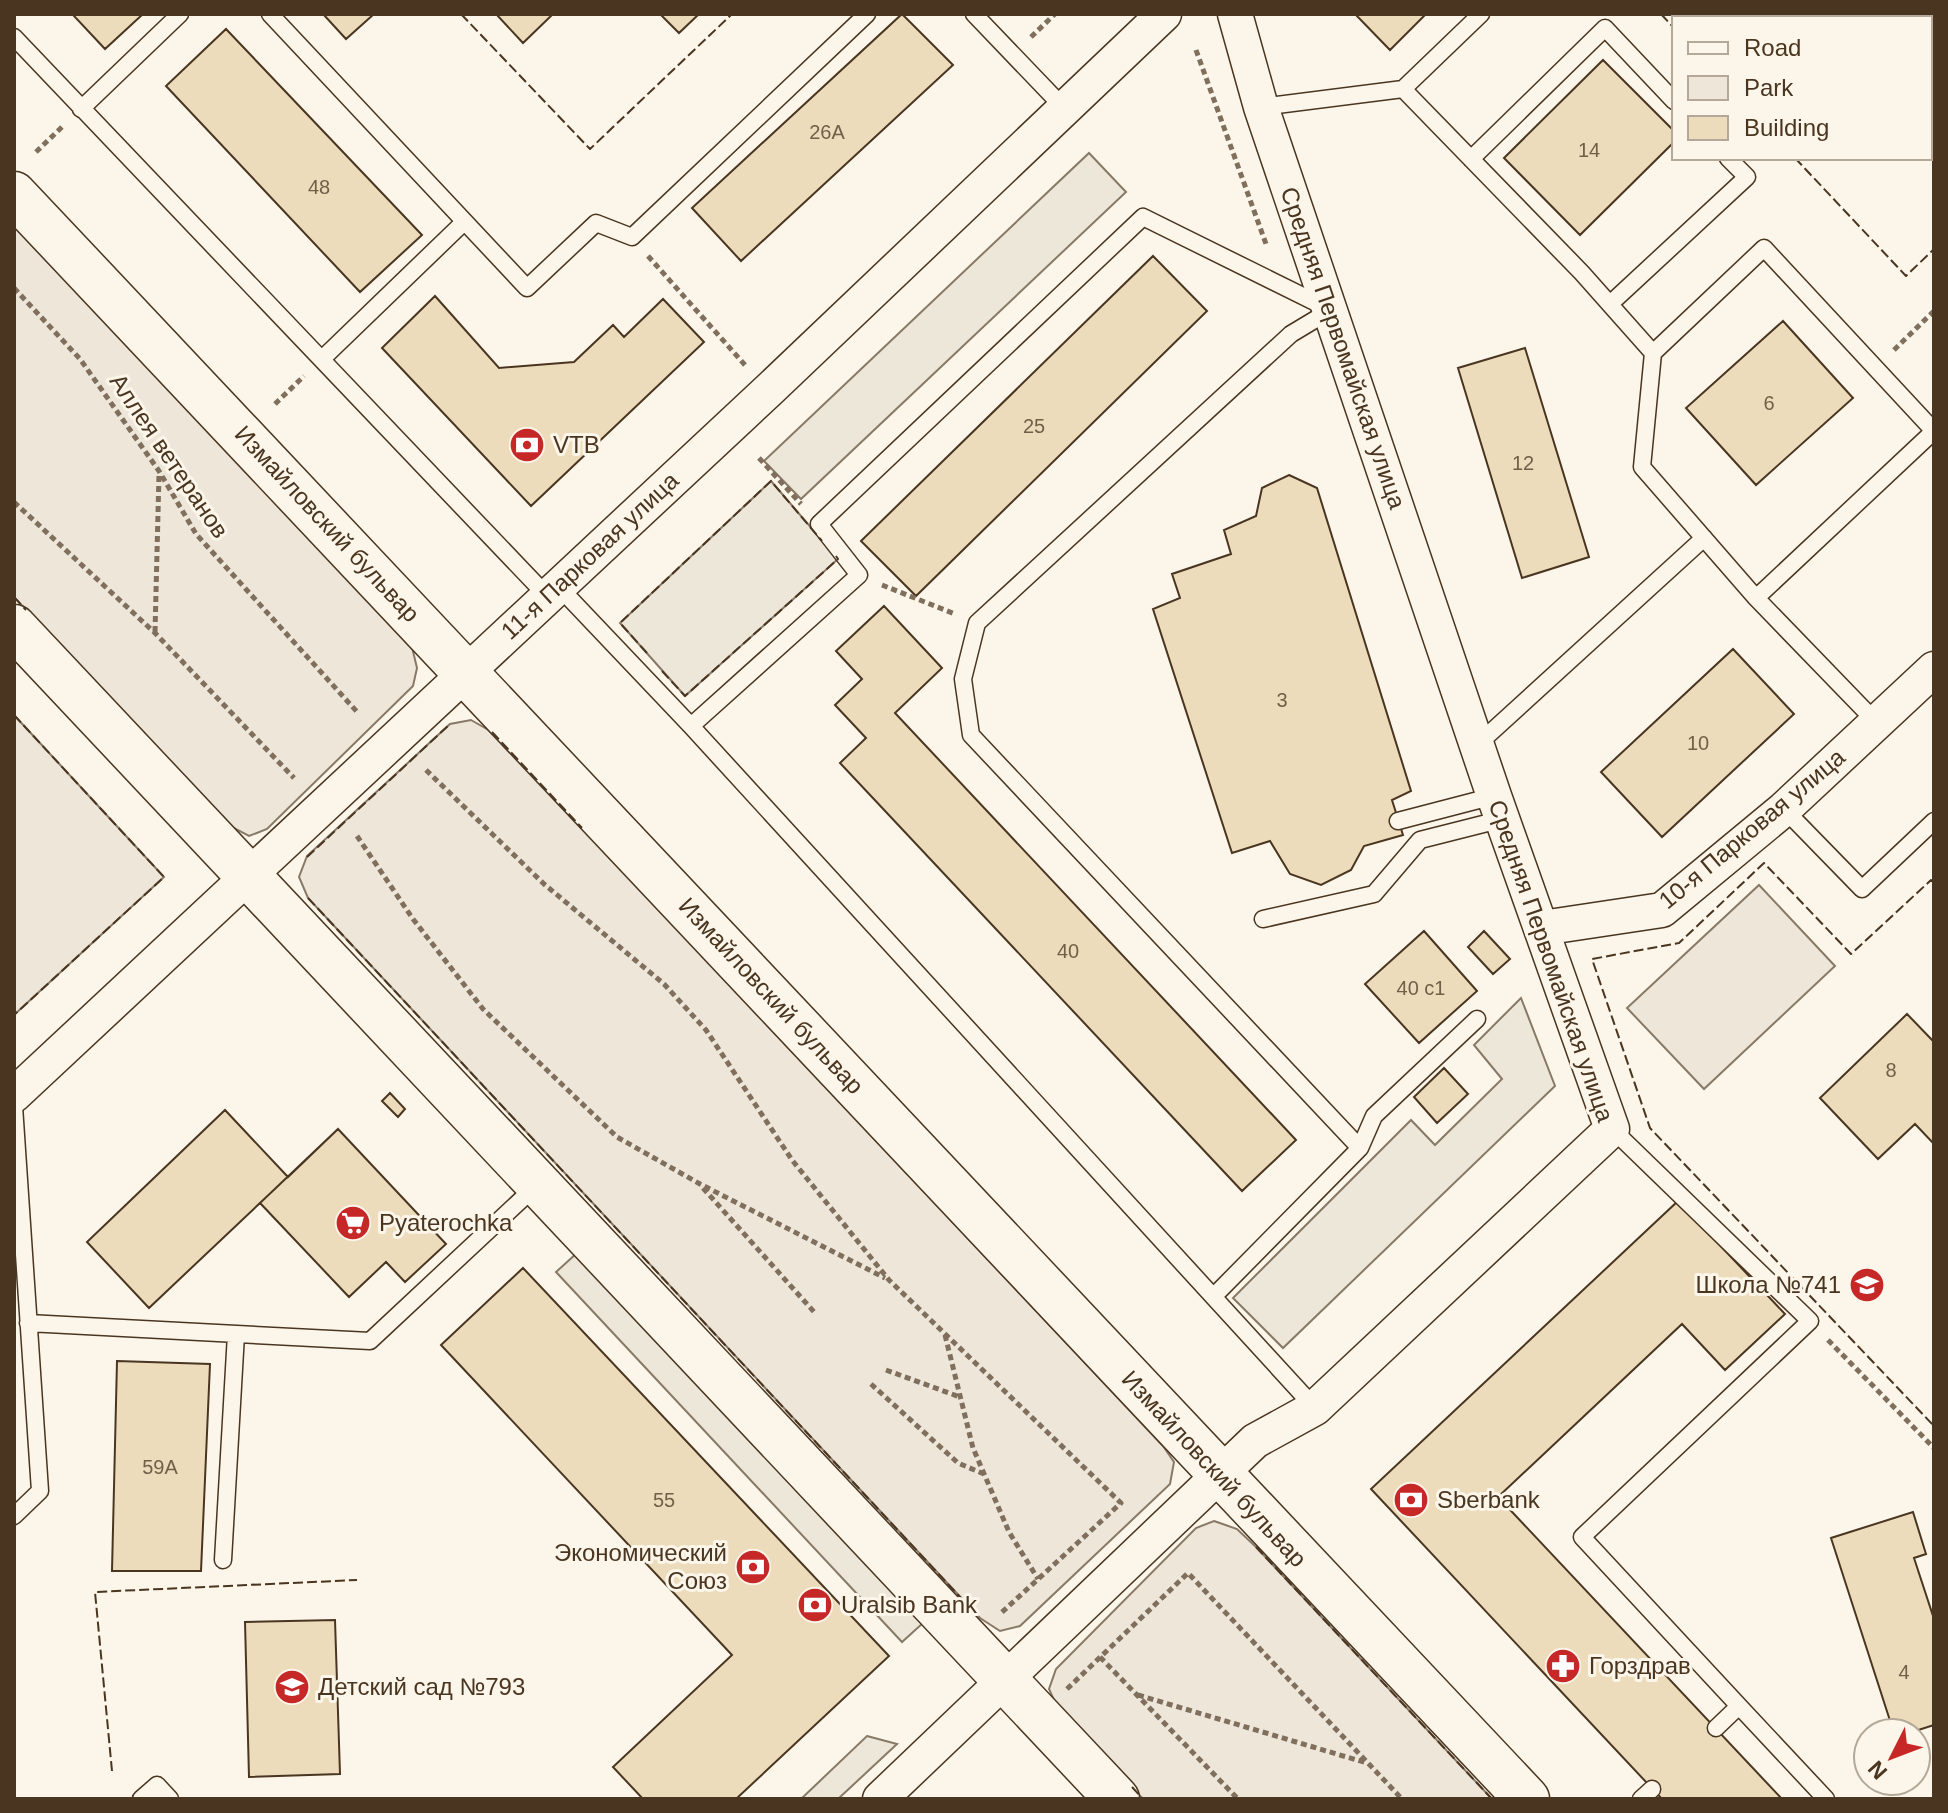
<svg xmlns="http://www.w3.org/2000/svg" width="1948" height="1813" font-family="Helvetica,sans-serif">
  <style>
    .green { fill: #ede6d9; stroke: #887966; stroke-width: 2 }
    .parking { fill: #ede7d9; stroke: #887966; stroke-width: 2 }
    .building { fill: #ecdcbc; stroke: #4a3520; stroke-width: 2 }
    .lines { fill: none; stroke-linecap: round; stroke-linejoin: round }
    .lane-casing { stroke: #4a3520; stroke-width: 19 }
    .street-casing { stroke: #4a3520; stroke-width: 37 }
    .secondary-casing { stroke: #4a3520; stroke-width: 47 }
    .path { stroke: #7f6f5c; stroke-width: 5; stroke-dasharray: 6 4; stroke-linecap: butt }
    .lane { stroke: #fbf6e9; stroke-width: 16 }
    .street { stroke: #fbf6e9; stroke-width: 34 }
    .secondary { stroke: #fbf6e9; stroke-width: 44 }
    .fence { stroke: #4a3520; stroke-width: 2; stroke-dasharray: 10 4; stroke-linecap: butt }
    .labels { text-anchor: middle; stroke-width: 6; stroke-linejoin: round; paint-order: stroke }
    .number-label { font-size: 20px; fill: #725f47 }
    .street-label { font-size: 24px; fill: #4a3520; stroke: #fbf6e9 }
    .poi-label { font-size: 24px; fill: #4a3520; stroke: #fbf6e9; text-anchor: start }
  </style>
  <rect width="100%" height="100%" fill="#fbf6e9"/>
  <path class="green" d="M14,225L412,647L417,668L413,686L267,829L249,836L228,825L14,597Z
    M14,715L164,877L14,1015Z
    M471,720L492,732L1163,1446L1174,1462L1170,1484L1020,1626L1000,1631L980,1618L308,898L299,877L307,856L450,724Z
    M1759,885L1835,966L1704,1089L1627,1008Z
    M1214,1521L1237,1529L1256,1547L1492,1799H1143L1058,1709L1049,1689L1056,1669L1196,1528Z"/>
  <path class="parking" d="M1089,153L1126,192L801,499L764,461Z
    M771,481L838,559L685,696L620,623Z
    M1521,998L1555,1086L1283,1348L1233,1298L1411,1120L1435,1145L1502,1079L1474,1045Z
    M577,1253L923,1623L902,1642L556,1272Z
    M867,1736L897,1744L838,1799H801Z"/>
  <path class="building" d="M77,14H143L105,49L74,16Z
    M323,14H374L346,39Z
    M496,14H553L523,43Z
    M660,14H699L679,33Z
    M902,14L953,65L741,261L692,208Z
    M1355,14H1426L1390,50Z
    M1920,14H1934V109L1930,113V18H1916Z
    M226,29L422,235L360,292L166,86Z
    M1603,60L1674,131V142L1580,235L1504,158Z
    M1153,256L1207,311L916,596L861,541Z
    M435,296L499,368L574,362L613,325L624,337L663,299L704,342L531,506L382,348Z
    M1783,321L1853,398L1756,485L1686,408Z
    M1525,348L1589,557L1522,578L1458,368Z
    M1289,475L1317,488L1411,791L1392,800L1403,835L1364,846L1351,870L1321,885L1290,874L1270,841L1232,853L1153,609L1180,598L1172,574L1231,554L1224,530L1256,516L1262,488Z
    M884,606L942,668L895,713L1296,1140L1242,1191L840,763L866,738L835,705L862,679L836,651Z
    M1733,649L1794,714L1662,837L1601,772Z
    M1424,931L1477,991L1419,1043L1365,984Z
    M1484,931L1510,959L1493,974L1468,947Z
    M1907,1014L1934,1042V1144L1915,1124L1878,1159L1820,1098Z
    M1444,1068L1468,1094L1437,1123L1414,1097Z
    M390,1093L405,1109L398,1117L382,1101Z
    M225,1110L288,1177L338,1129L446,1244L405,1282L386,1262L349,1297L260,1203L149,1308L87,1242Z
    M338,1129L446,1244L405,1282L386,1262L349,1297L260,1203Z
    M1678,1201L1785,1314L1725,1370L1682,1324L1498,1497L1782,1799H1662L1371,1489Z
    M523,1268L889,1656L736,1799H643L613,1767L732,1655L441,1345Z
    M117,1361L210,1364L201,1571H112Z
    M1913,1512L1926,1554L1914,1558L1934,1619V1725L1909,1733H1894L1831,1538Z
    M335,1620L340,1774L249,1777L245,1622Z"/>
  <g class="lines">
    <defs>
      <path id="lane" d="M270,14L527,288L596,223L632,237L867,14
        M974,14L1064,108
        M14,37L547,596
        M1403,89L1582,273L1653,353L1642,467L1756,598L1876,722
        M1261,107L1403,89L1481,14
        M81,109L180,14
        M1471,159L1605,28L1674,101
        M1610,304L1747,177L1728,158
        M1653,353L1764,248L1934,431
        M322,359L464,222
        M558,586L691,726L1315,1408
        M1756,598L1934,431
        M691,726L859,575L819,524L1143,217L1327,308
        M1477,745L1704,538
        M1784,809L1862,889L1934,821
        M1398,821L1494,796
        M1263,919L1374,894L1420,840L1503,819
        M14,1106L40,1491L14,1516
        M1612,1129L1810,1321L1582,1537L1739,1706
        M1360,1148L1374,1116L1477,1019
        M1214,1296L1360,1148L971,735L963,679L977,623L1291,334L1331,310
        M28,1323L370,1341L537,1185
        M223,1560L236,1334
        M1716,1728L1739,1706L1826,1799
        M141,1799L157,1785L170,1799
        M1641,1799L1652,1789"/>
      <path id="street" d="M1542,928L1662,910L1784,809L1934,669
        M14,1095L769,390L1164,14
        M880,1799L1255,1441L1315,1408L1612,1129L1494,796L1261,107L1235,14"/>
      <path id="secondary" d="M14,194L1527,1799
        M14,627L1117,1799"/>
    </defs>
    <use href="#lane" class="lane-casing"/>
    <use href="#street" class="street-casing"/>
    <use href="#secondary" class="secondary-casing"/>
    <path class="path" d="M1031,37L1055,14
      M1196,50L1266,244
      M36,152L63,126
      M648,256L745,365
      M14,288L80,359L159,471L196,534L359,714
      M1894,350L1934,311
      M275,404L304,376
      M759,458L801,504
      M14,502L155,633L294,778
      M882,585L955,614
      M155,632L159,474
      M426,770L544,884L664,984L706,1030L792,1160L889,1280L1121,1503L1000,1614
      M357,836L413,919L483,1009L617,1137L700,1184L885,1278
      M703,1188L815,1313
      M945,1335L973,1448L1009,1532L1038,1579
      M1828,1340L1934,1448
      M886,1370L960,1397
      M871,1384L958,1463L984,1474
      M1100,1657L1238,1799
      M1067,1689L1188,1573L1402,1799
      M1138,1695L1367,1763"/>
    <use href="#lane" class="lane"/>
    <use href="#street" class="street"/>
    <use href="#secondary" class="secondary"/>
    <path class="fence" d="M461,14L590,149L732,14
      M1661,14L1674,28
      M1795,158L1906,276L1934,249
      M14,597L26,610
      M647,653L620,623L771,481L822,541
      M662,671L685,696L838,559L836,556
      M14,715L164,877L14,1015
      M492,732L582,828
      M307,857L450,724
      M1934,883L1931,880L1851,954L1764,863L1679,943L1592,959L1650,1128L1934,1426
      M308,898L977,1615
      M1256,1547L1492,1799
      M112,1771L95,1592L357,1580
      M1132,1787L1143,1799"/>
  </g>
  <defs>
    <symbol id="bank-disc" viewBox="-11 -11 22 22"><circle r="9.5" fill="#c62828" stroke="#fbf6e9"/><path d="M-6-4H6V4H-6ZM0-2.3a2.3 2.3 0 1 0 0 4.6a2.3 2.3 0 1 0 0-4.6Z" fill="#fff"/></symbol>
    <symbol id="supermarket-disc" viewBox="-11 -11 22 22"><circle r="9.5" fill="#c62828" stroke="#fbf6e9"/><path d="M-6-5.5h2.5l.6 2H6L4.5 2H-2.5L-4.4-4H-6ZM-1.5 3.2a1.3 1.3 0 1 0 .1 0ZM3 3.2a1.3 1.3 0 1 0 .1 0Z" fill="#fff"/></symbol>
    <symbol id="school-disc" viewBox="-11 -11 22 22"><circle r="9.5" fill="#c62828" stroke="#fbf6e9"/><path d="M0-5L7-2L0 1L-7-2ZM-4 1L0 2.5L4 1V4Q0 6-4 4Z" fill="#fff"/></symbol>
    <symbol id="pharmacy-disc" viewBox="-11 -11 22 22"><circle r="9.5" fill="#c62828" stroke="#fbf6e9"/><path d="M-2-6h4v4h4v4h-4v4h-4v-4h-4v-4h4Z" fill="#fff"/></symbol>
  </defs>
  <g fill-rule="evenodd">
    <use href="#bank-disc" x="507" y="425" width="40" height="40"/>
    <use href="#supermarket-disc" x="333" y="1203" width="40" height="40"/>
    <use href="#school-disc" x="1847" y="1265" width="40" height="40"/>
    <use href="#bank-disc" x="1391" y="1480" width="40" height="40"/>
    <use href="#bank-disc" x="733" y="1547" width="40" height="40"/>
    <use href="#bank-disc" x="795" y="1585" width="40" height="40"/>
    <use href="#pharmacy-disc" x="1543" y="1646" width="40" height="40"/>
    <use href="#school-disc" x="272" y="1667" width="40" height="40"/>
  </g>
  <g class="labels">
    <g class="number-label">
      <text x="827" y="139">26А</text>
      <text x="1589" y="157">14</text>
      <text x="319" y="194">48</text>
      <text x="1769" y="410">6</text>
      <text x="1034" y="433">25</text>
      <text x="1523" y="470">12</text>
      <text x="1282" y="707">3</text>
      <text x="1698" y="750">10</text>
      <text x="1068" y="958">40</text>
      <text x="1421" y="995">40 с1</text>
      <text x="1891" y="1077">8</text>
      <text x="160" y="1474">59А</text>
      <text x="664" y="1507">55</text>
      <text x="1904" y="1679">4</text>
    </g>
    <g class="street-label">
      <text transform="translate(1343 348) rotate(71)" y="8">Средняя Первомайская улица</text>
      <text transform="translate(169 456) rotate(56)" y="8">Аллея ветеранов</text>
      <text transform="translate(327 524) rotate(47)" y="8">Измайловский бульвар</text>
      <text transform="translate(590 556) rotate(-43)" y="8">11-я Парковая улица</text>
      <text transform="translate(1752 829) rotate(-40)" y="8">10-я Парковая улица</text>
      <text transform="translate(1551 961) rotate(71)" y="8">Средняя Первомайская улица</text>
      <text transform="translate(771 996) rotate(47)" y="8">Измайловский бульвар</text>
      <text transform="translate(1214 1469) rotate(47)" y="8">Измайловский бульвар</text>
    </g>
    <g class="poi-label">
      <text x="553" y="453">VTB</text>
      <text x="379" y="1231">Pyaterochka</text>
      <text x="1841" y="1293" text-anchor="end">Школа №741</text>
      <text x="1437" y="1508">Sberbank</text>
      <text x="727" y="1561" text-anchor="end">Экономический<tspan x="727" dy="28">Союз</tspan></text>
      <text x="841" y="1613">Uralsib Bank</text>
      <text x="1589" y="1674">Горздрав</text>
      <text x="318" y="1695">Детский сад №793</text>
    </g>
  </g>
  <rect width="1948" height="1813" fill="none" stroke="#4a3520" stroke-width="32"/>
  <rect x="1672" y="16" width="260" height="144" fill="#fbf6e9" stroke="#b4a999" stroke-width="2"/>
  <rect x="1688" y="42" width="40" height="12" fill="#fbf6e9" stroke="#b4a999" stroke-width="2"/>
  <text x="1744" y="56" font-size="24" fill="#4a3520">Road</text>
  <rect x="1688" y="76" width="40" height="24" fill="#ede6d9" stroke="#b4a999" stroke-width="2"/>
  <text x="1744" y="96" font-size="24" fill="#4a3520">Park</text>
  <rect x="1688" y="116" width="40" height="24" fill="#ecdcbc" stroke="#b4a999" stroke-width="2"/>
  <text x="1744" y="136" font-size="24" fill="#4a3520">Building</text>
  <g transform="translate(1892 1757) rotate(228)"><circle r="38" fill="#fbf6e9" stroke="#b4a999" stroke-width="2"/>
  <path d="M0-6L14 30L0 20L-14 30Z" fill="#c62828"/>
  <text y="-12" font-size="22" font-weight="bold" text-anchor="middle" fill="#4a3520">N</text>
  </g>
</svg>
